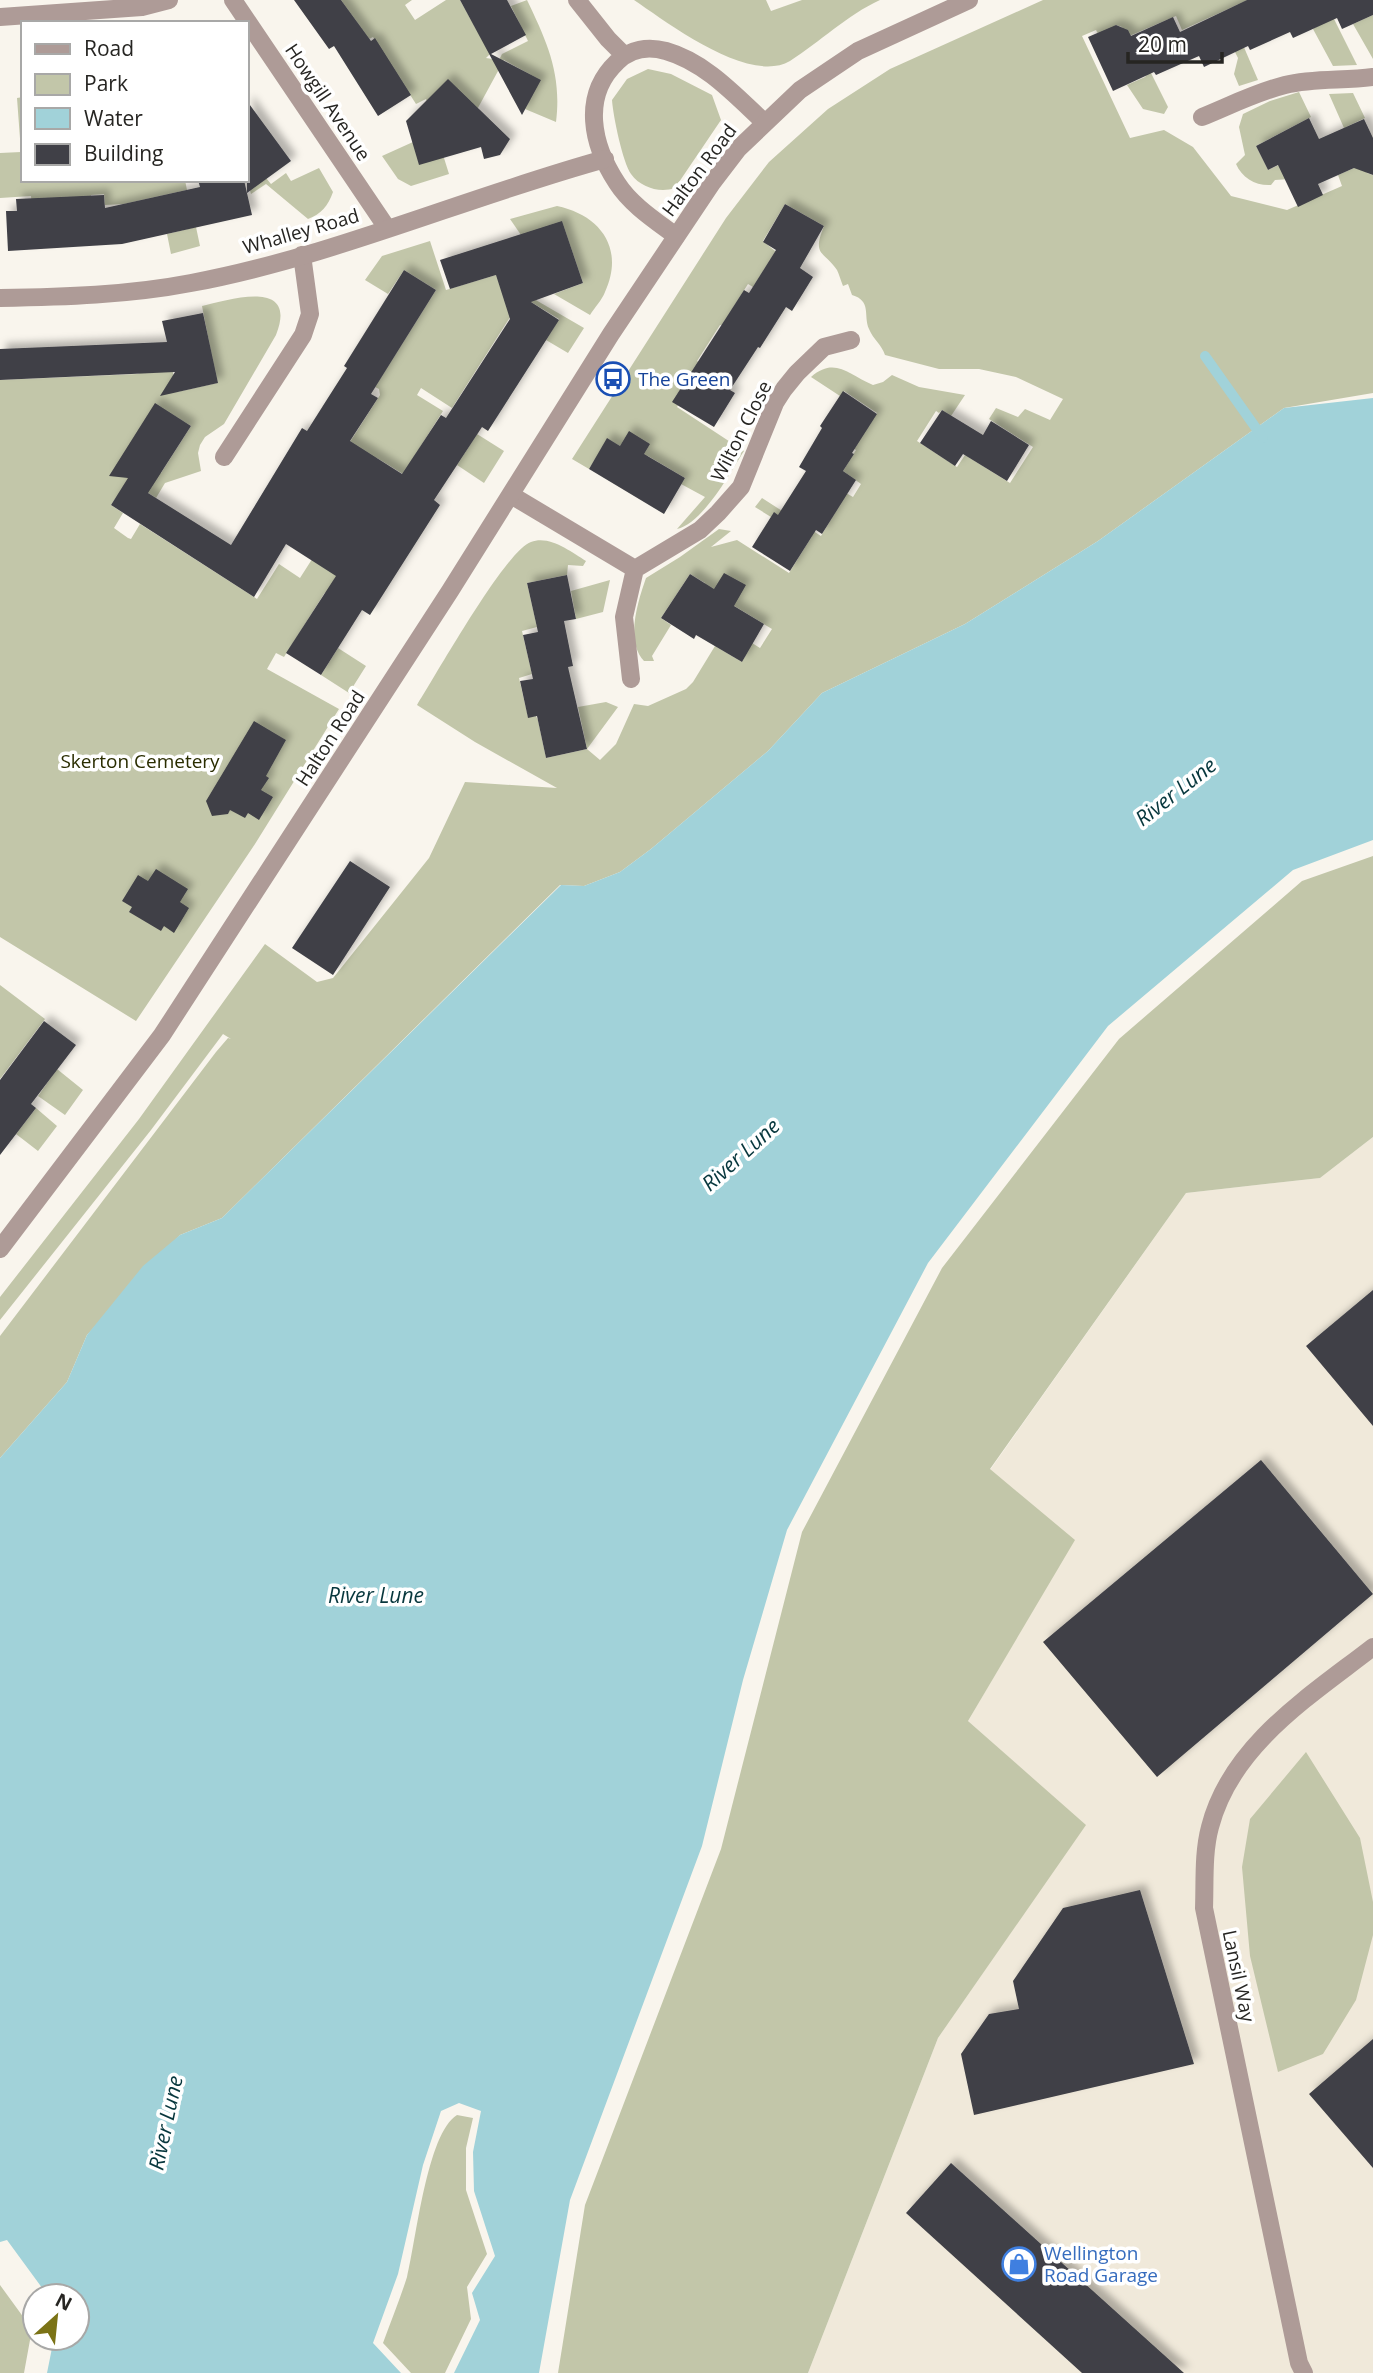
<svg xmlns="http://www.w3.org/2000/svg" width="1373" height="2373" font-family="'Open Sans',sans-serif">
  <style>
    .built { fill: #f0e9da }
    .green { fill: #c2c6a9; fill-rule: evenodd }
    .water { fill: #a1d2d9 }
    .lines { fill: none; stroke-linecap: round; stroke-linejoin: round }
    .stream { stroke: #a1d2d9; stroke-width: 10 }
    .building { fill: #404047; filter: url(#shadow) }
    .minor { stroke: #ae9b97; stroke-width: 18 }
    .tertiary { stroke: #ae9b97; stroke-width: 18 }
    .labels { text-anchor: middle; stroke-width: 7; stroke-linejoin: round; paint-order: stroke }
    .street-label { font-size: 19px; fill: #262522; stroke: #fff }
    .transit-label { font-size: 19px; fill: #164399; stroke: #fff; text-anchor: start }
    .park-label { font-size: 19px; fill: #2a2d00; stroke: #fff }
    .shop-label { font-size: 19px; fill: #366cbe; stroke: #fff; text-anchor: start }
    .water-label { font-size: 21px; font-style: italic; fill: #07373d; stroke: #fff }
  </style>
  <defs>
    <filter id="shadow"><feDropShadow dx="6" dy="-6" stdDeviation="3.5" flood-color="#0004"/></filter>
  </defs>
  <rect width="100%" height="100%" fill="#f9f5ed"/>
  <path class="built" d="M1373,1137V2373H808L938,2038L1085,1825L968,1721L1074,1540L990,1470L1186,1193L1320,1178Z"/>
  <path class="green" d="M341,0H412L405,5L415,20L446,0H460L490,54L486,58L499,60L502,54L528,41L511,6L527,0C547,42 562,74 556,122L525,109L540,80L504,60L473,117L433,120L426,99L416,104L373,37L369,39Z
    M634,0H766L771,11L802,0H880C847,15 820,42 790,61C749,85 668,23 634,0Z
    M1043,0H1248L1182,30L1176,16L1127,37L1122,27L1116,25L1100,38L1096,30L1082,36L1130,138L1164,130L1193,147L1231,196L1287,210L1342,186L1338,175L1363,164L1367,173L1373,175V393L1284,408L1098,541L965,624L822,693L768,751L651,849L620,872L584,886L560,885L222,1218L180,1235L87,1335L67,1382L0,1458V1336L216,1052L228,1038L231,1039L223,1034L151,1130L0,1320V1297L139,1119L265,944L317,982L333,978L429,858L465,782L557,788L475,742L417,705C435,677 506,550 531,542C550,535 571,552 586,561L583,566L568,565L567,575L527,583L537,627L522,631L532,674L519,678L528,717L536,716L538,720L546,758L587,749L578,707L606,702L618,707L587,749L600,760L616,744L634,704L648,706L686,689L693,682L715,646L742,662L752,643L760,648L772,629L723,599L698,594L705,583L690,574L661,618L671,625L652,656L654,661H644C625,641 638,601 646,578L680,557L719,529L731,531L711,547L737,540L789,573L812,536L774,513L771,517L755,507L762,498L821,536L845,496L834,486L853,497L861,484L843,471L856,450L854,449L877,413L844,391L840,396L811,377C835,356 849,375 873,385L883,382L892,375L919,387L965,395L951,416L942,410L939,413L936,411L917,441L957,467L965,455L1010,483L1033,447L989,419L996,408L1018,417L1025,409L1050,420L1063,399L1016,377L979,369H939L885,355C882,345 873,339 869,329C863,315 872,301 852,295L848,284L843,286C841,281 839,274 837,270C823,250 812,256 824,226L785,204L763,241L775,251V252L753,287L748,284L722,325H720L697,361L703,365L677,407L744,451C730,473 703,523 677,529L705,497L681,484L685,478L648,456L644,461L608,439L589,469L572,459L726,218L769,162L828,109L890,69Z
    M1373,15V59L1353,24Z
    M1333,17L1357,65L1333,66L1313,29Z
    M1243,45L1258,80L1239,86L1234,74L1238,58L1235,52Z
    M648,69L671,74L712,95L721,120L675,188C660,193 641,188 631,174C623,163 613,116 612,100L627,79Z
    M1150,71L1168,107L1164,114L1143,109L1127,85L1145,77Z
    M1299,92L1311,117L1256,146L1268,170L1281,164L1290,179L1275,180L1271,185C1256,186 1242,178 1236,164L1245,155L1239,127L1243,114L1270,101Z
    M1353,93L1365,118L1344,128L1329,94Z
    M23,97V180H185L187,190L124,204L105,205L104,194L91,195V206L32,209L31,196L0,198V153L21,152L17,98Z
    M413,142L444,158L449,174L411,186L398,179L382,156Z
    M247,155L271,184L286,173L291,181L319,168L333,192C328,206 321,214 308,219L266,184L251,194L247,180Z
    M557,206C600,215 625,248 605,292C602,300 595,307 590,315L554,294L583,283L562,222L521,235L510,219Z
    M196,227L200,246L171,254L167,234Z
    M430,241L446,290L519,268L522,292L584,328L568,353L546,340L559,319L523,297L452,408L421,388L417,395L443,411L403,474L377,458L355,563L324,594L284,657L276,653L267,669L339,709L255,844L136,1021L0,937V380L137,374L171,363L177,392L217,383L202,306C228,300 299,277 276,335L224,424L205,437L200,445L198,453L201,471L165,483L156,498L128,480L111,505L123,513L114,528L128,538L131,539L140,524L257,599L279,564L300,578L323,542L348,445L380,395L379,389L375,387L436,290L404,270L388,294L365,280L382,256ZM155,404L191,426L161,473Z
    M477,434L504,451L484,483L457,465Z
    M610,580L603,612L576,619L571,591Z
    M338,648L366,666L349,693L321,675Z
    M1373,856V1137L1320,1178L1186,1193L990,1469L1075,1540L968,1721L1086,1825L938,2038L808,2373H558L585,2205L721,1849L802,1532L942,1268L1119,1039L1302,881Z
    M0,985L45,1019L0,1079V1090Z
    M57,1069L83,1090L65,1115L38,1096Z
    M36,1108L57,1126L38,1151L16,1134Z
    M1306,1752L1360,1838L1373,1902V1935L1356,2000L1323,2054L1278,2072L1250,1956L1242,1867L1250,1819Z
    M457,2115L473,2118L466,2148V2190L487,2254L467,2287L471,2319L445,2373H411L383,2343C391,2321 400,2299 407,2277C416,2241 427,2133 457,2115Z
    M0,2285L32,2329L24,2373H0Z"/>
  <path class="water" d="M1373,398V840L1293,870L1108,1026L928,1263L787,1530L743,1680L702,1846L570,2200L539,2373H454L480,2320L472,2293L495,2256L474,2191L473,2152L481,2111L459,2103L441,2111L423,2165L398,2274L373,2343L401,2373H47L54,2338H77V2296H48L7,2240L0,2242V1458L67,1382L87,1335L143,1266L180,1235L222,1218L561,885L584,886L620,872L651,849L768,751L822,693L965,624L1098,541L1284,408Z"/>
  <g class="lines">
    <path class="stream" d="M1205,356L1263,438"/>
  </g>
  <path class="building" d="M294,0H341L371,41L375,38L411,95L378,116L334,46L329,49Z
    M460,0H507L526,35L491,54L541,80L522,115Z
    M1247,0H1373V15L1342,29L1337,18L1293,38L1290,32L1250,50L1248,46L1204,67L1199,56L1156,75L1154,72L1113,91L1088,37L1116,25L1128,30L1131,36L1173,17L1180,32Z
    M448,79L510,139L500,155L484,159L481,147L419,165L406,121Z
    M247,101L291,161L247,193Z
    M1309,118L1319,139L1364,119L1373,138V175L1354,168L1318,184L1323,195L1298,207L1278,165L1268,170L1256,146Z
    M198,180H244L252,215L122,244L8,251L6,211H17L16,199L104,195L105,208L200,187Z
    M785,204L824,226L800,268L813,277L792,311L786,307L760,348L758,347L730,390L735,393L714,427L672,402L744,290L749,293L776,250L763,242Z
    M562,221L583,283L531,302L559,320L488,431L482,427L434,500L440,505L370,615L362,610L321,675L286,653L336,576L286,544L254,597L111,505L128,478L109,476L155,403L191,426L148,493L231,545L302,428L307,431L326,401L347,368L344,366L404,270L436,290L371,394L378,398L350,441L402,474L441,415L446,418L510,319L496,275L450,289L440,260Z
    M203,313L218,383L160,396L175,372L0,380V349L167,342L162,321Z
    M843,391L877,414L852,453L854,454L843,471L856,480L822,534L816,530L790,571L752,547L774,512L778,515L806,471L799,467L822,428L820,426Z
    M942,410L983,435L991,421L1029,445L1007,481L963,454L955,466L920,443Z
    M629,431L650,444L644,454L685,478L664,514L589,469L607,438L620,446Z
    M724,573L746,585L734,606L764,624L742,662L696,635L694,639L661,618L690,574L714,589Z
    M567,575L576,619L564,621L573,666L568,667L587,749L546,758L537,716L528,718L520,681L533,679L523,635L538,632L527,583Z
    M254,721L286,740L266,776L269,778L261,790L273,797L259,820L248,813L245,818L230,810L228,814L212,816L206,801Z
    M350,861L390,887L333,975L292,948Z
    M156,869L188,889L180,902L189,908L174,933L164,926L161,931L129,912L132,907L122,901L138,875L148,881Z
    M44,1021L76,1045L31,1104L36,1108L0,1155V1080Z
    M1373,1290V1426L1306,1346Z
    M1261,1460L1373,1594L1157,1777L1043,1642Z
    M1140,1890L1194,2064L974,2115L961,2054L989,2014L1019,2009L1013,1981L1063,1908Z
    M1373,2039V2168L1309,2094Z
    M951,2163L1184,2373H1082L906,2213Z"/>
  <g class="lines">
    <path class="minor" d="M233,0L387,228
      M577,0L608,39L624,55
      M0,17L142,7L169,0
      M1202,117C1229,106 1257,92 1285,85C1314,78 1344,81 1373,77
      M676,236C656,221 631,205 617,183C592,145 581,96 617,62C630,49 648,46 666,51C705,62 735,95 764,122
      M224,457L303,335L310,314L302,255
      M511,495L635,569L700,530L718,513L741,487L775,403L784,389L797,373L824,347L851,340
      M631,679L624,617L635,569
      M1304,2373L1299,2363L1204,1908C1205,1881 1203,1853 1210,1827C1231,1745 1310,1696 1373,1647"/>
    <path class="tertiary" d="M0,298C63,297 129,295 191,283C331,257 467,197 605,159
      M0,1249L162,1035L450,591L611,334L712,183L738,149L800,90L858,51L969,0"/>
  </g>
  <defs>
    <symbol id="bus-ring" viewBox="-11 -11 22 22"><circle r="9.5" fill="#fff" stroke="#1a4fb4" stroke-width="1.5"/><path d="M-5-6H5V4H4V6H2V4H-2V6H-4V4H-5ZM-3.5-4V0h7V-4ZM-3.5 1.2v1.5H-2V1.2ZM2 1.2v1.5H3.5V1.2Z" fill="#1a4fb4"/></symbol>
    <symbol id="shop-ring" viewBox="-11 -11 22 22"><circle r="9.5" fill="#fff" stroke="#3f7fe0" stroke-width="1.5"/><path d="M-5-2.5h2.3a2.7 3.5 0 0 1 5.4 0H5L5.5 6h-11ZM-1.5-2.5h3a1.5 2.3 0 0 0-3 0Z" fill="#3f7fe0"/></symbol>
  </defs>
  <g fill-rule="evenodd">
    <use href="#bus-ring" x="594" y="360" width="38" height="38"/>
    <use href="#shop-ring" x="1000" y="2245" width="38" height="38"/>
  </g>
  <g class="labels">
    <g class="street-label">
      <text transform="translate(328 102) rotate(56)" y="7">Howgill Avenue</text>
      <text transform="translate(699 170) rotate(-53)" y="7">Halton Road</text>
      <text transform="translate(301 231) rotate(-16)" y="7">Whalley Road</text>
      <text transform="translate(741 431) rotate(-63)" y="7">Wilton Close</text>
      <text transform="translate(330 738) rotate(-57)" y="7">Halton Road</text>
      <text transform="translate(1239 1976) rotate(78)" y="7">Lansil Way</text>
    </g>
    <g class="transit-label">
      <text x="638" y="386">The Green</text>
    </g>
    <g class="park-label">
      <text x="140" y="768">Skerton Cemetery</text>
    </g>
    <g class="shop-label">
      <text x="1044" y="2260">Wellington<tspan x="1044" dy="22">Road Garage</tspan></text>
    </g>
    <g class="water-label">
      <text transform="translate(1176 792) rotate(-38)" y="7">River Lune</text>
      <text transform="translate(741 1155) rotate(-42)" y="7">River Lune</text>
      <text x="376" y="1603">River Lune</text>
      <text transform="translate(166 2123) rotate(-78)" y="7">River Lune</text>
    </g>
  </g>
  <rect x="21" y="21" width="228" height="161" fill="#ffffff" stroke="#a8a8a7" stroke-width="2"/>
  <rect x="35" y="44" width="35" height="10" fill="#ae9b97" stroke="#a8a8a7" stroke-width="2"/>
  <text x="84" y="56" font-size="21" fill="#262522">Road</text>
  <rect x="35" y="74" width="35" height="21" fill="#c2c6a9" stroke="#a8a8a7" stroke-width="2"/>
  <text x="84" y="91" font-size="21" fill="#262522">Park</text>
  <rect x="35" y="108" width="35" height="21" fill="#a1d2d9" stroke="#a8a8a7" stroke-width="2"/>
  <text x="84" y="126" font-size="21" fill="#262522">Water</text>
  <rect x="35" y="144" width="35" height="21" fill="#404047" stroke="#a8a8a7" stroke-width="2"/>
  <text x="84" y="161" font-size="21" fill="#262522">Building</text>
  <g transform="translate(56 2317) rotate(27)"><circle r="33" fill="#ffffff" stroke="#a8a8a7" stroke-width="2"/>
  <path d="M0-5L12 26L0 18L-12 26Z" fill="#7b7316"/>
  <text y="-10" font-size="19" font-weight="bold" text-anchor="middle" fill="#262522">N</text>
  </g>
  <path d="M1128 52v10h94v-10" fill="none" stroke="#262522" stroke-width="3.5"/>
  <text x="1138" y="52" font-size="21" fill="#262522" stroke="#ffffff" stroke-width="5" paint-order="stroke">20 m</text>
</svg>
